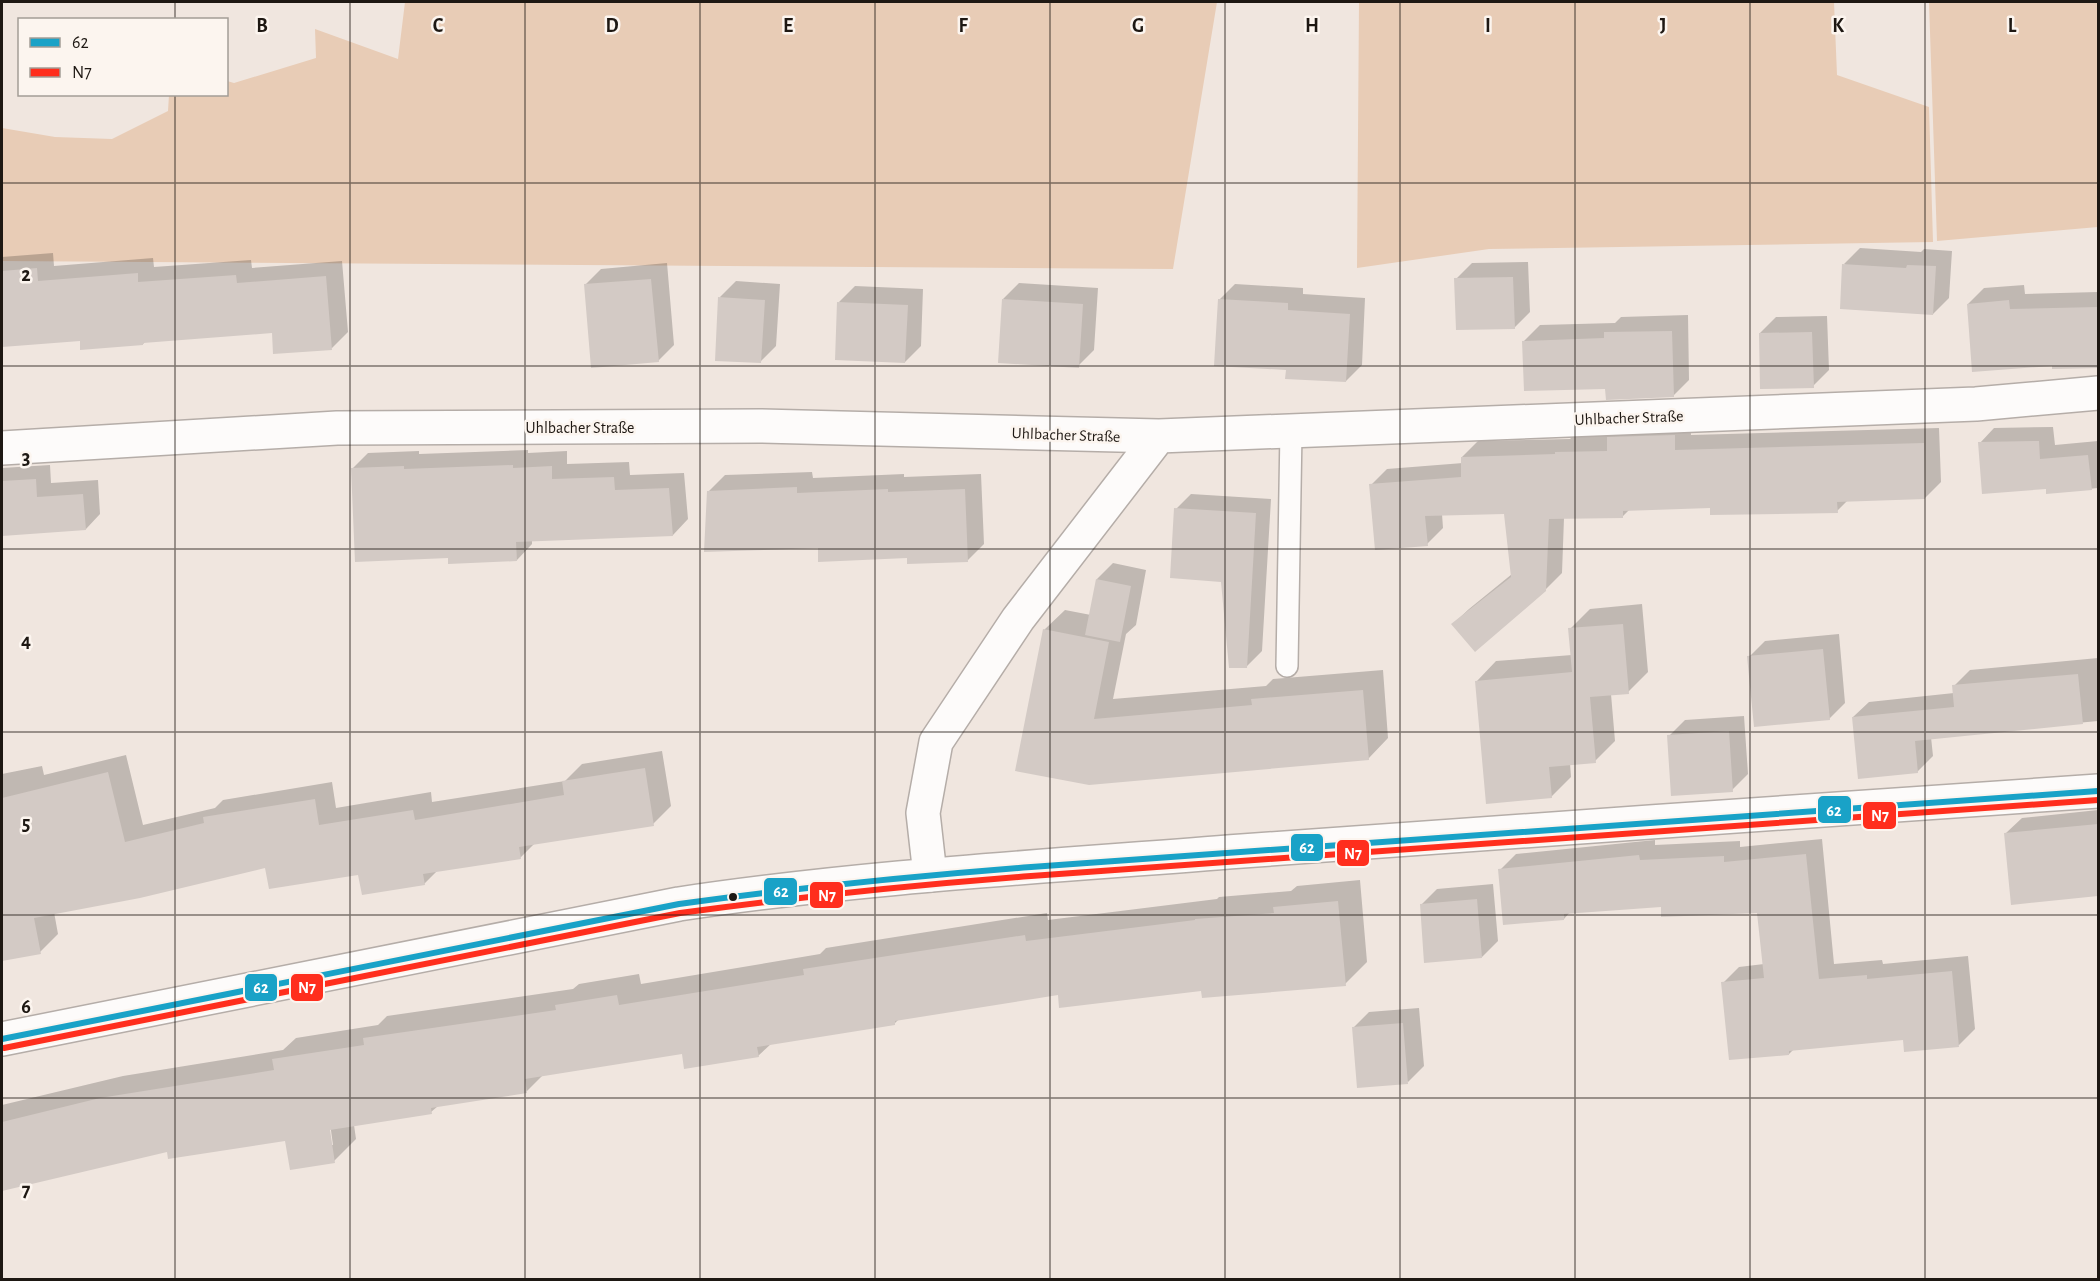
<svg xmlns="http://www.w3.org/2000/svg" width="2100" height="1281" font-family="'Alegreya Sans',sans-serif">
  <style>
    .green { fill: #e8ccb6 }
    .shadow { fill: #0003; fill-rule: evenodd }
    .building { fill: #d3cac5 }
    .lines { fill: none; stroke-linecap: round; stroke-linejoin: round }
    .lane-casing { stroke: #b5ada8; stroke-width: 24 }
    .street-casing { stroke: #b5ada8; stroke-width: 36 }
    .secondary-casing { stroke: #b5ada8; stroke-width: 36 }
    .lane { stroke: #fdfbfa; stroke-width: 21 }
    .street { stroke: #fdfbfa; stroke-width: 33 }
    .secondary { stroke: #fdfbfa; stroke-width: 33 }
    .bus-1-casing { stroke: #fcf5ef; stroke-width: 10 }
    .bus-2-casing { stroke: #fcf5ef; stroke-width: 10 }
    .bus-1 { stroke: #19a2c7; stroke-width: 6 }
    .bus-2 { stroke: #ff2e1d; stroke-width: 6 }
    .grid { fill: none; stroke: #1e1813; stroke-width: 1.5; stroke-opacity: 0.55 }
    .bus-dot { fill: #1e1813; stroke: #fcf5ef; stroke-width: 2 }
    .labels { text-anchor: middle; stroke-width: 5; stroke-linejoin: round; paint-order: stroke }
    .street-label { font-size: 16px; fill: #1e1813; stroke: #fcf5ef }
    .grid-label { font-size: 20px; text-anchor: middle; font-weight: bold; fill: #1e1813; stroke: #fcf5ef; stroke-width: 5; stroke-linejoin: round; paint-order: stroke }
    .line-badge { stroke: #fcf5ef; stroke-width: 2 }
    .badge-label { font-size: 16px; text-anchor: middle; font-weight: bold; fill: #fff }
  </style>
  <rect width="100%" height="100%" fill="#f0e6df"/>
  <path class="green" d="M405,2H1217L1173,269L2,261V128L55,137L112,139L168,111L169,95L226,94L227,81L234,83L316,58L315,29L398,59Z
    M1359,2H1834L1837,75L1929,107L1933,242L1489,249L1357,268Z
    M1929,2H2098V227L1937,241Z"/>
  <path class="shadow" d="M1860,248L1921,252L1924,249L1952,251L1949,298L1933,314L1844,264Z
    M53,253L54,266L153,258L154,267L251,260L252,268L342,261L348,332L332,348L273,332L146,341L143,344L81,339L2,345V257Z
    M1528,262L1530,312L1514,328L1456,279L1472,263Z
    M667,263L674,345L658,361L585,285L601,269Z
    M736,281L780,284L776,346L760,362L720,297Z
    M1019,283L1098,288L1094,350L1078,366L1003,299Z
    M1235,284L1303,288V294L1365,298L1362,365L1346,381L1287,369L1219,300Z
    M2024,285L2025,294L2098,292V367L2053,368V364L1968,304L1984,288Z
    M855,286L923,289L921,346L905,362L839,302Z
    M1688,315L1689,380L1673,396L1607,388L1524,341L1540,325L1615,323L1621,317Z
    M1827,316L1829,370L1813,386L1760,333L1776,317Z
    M1690,419L1691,435L1939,428L1941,482L1925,498L1848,500L1837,511L1711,507L1630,509L1623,516L1564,518L1562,573L1545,590L1453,624L1469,609L1512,574L1505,513L1442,514L1443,528L1427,544L1371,485L1387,469L1463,463L1462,457L1478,441L1570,439L1573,436H1610L1624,422Z
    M2053,427L2055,445L2098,441V488L2048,493L2047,487L1980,443L1994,428Z
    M528,450V453L567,451V464L629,462L630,475L684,473L688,519L673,535L532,540V544L517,560L449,557L352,469L368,453L419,451V454Z
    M50,465L51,483L98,480L100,514L86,529L2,535V468Z
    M812,472L813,478L904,474V477L981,474L984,544L968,560L909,557L819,546L709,491L725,475Z
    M1191,494L1271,499L1262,651L1247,666L1223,580L1176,509Z
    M1113,563L1146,570L1136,625L1126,634L1113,699L1266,686L1273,679L1383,670L1388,738L1368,759L1113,781L1044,630L1065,610L1091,615L1097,579Z
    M1642,604L1648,672L1628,692L1611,694L1615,741L1595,761L1570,763L1571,777L1551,797L1477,681L1496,661L1572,655L1570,629L1590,609Z
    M1839,634L1845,703L1829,719L1749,657L1765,641Z
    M2098,658V721L1931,737L1933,756L1917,772L1853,717L1869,702L1954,693V686L1970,670Z
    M1744,716L1748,774L1732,790L1669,736L1685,720Z
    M662,751L671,806L653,824L535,843L520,858L437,871L424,884L360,873L267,866L54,912L58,934L40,952L2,960V774L42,766L44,775L126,755L143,825L215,808L223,800L332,782L336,808L431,792L432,802L565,781L582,764Z
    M2098,810V894L2012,903L2006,833L2022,818Z
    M1822,839L1834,964L1882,960L1883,964L1968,956L1975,1029L1959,1045L1904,1038L1794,1049L1789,1054L1723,983L1739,967L1764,964L1759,911L1662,905L1570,912L1564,919L1500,870L1516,854L1655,840V845L1740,841V847Z
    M1360,880L1367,962L1345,984L1059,993L900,1018L895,1023L772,1043L758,1056L683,1052L544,1074L527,1091L438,1106L431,1112L354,1125L356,1139L334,1161L286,1140L168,1150L2,1189V1105L123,1076L283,1050L296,1038L378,1025L387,1016L573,989L579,984L639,974L641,984L820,954L826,948L1047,913L1048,920L1217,899L1219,897L1291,891L1297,886ZM330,1123L333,1145H330Z
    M1493,884L1498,941L1482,957L1421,905L1437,889Z
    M1419,1008L1424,1066L1408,1082L1353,1028L1369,1012Z"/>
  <path class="building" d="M1842,264L1906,268L1907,265L1936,266L1933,315L1840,309Z
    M37,268L38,281L138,273V282L236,275L237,283L326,276L332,350L273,354L272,333L143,343V345L80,350V341L2,347V271Z
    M1513,277L1515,329L1456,330L1454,278Z
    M651,279L659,362L591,368L584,284Z
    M718,297L765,300L761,363L715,361Z
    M1002,299L1083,304L1079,368L998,363Z
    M1218,299L1288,303V310L1350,314L1346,382L1285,379L1286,370L1214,366Z
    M2009,300L2010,309L2098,307V368L2052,369V366L1972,372L1967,304Z
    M837,302L908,305L905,363L835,360Z
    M1672,331L1674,397L1606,400L1605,389L1524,391L1522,341L1604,338V332Z
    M1812,332L1814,388L1760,389L1759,333Z
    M1675,435V450L1924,443L1925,499L1837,502L1838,513L1710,515V508L1623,511V518L1549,519L1546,591L1475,652L1451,624L1511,577L1504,514L1425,516L1428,546L1375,550L1369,484L1461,477V457L1555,454V452L1607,451V437Z
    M2039,441L2040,459L2088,455L2092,490L2046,494V489L1982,494L1978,442Z
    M513,465V468L552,466V479L614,477L615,490L669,488L673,536L516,542L517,561L448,564V558L355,562L351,468L404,466V469Z
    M36,479L37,497L83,494L86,530L2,536V481Z
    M797,487V493L888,489V492L965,489L968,562L907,564V558L818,562V548L704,552L707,491Z
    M1174,508L1256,513L1247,668H1229L1221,582L1170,578Z
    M1096,579L1131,586L1120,642L1085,635Z
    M1623,624L1629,694L1590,697L1596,763L1549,767L1552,798L1486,804L1475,681L1572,672L1568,628Z
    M1043,629L1109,642L1094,719L1252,705L1251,699L1363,690L1369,760L1089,785L1015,771Z
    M1823,649L1830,720L1754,727L1747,656Z
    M2078,674L2083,724L1915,741L1918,773L1858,779L1852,717L1954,707L1952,685Z
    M1729,731L1733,792L1671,796L1667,735Z
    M645,768L654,826L519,847L521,859L423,874L425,885L362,895L358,875L269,889L265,868L140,898L34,918L41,954L2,961V798L108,772L125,842L204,823L203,817L315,799L319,825L413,810L415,820L564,795L562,781Z
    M2098,824V896L2011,905L2004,833Z
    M1806,854L1819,979L1867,975V979L1952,971L1959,1047L1904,1052L1903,1040L1789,1051V1055L1729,1060L1721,982L1764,978L1757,913L1661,917V907L1564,914V920L1503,925L1498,869L1639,855L1640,860L1724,856V862Z
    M1477,899L1482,958L1424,963L1420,904Z
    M1338,901L1346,986L1202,998L1201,991L1059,1008L1058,995L895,1021V1025L757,1047L759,1057L684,1069L682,1054L525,1079L527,1093L431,1108L432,1114L330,1130L335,1163L290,1170L285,1141L168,1159L167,1152L2,1191V1122L100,1098L274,1070L272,1059L364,1045L363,1038L556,1010L555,1005L617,995L619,1005L804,975L803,969L1025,935L1026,941L1195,920V919L1274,913L1273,907Z
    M1403,1023L1408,1084L1357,1088L1352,1027Z"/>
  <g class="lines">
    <defs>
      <path id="lane" d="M1287,666L1291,431"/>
      <path id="street" d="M2,448L337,428L760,426L1159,436L1976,404L2098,393
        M930,875L923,813L936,742L1018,619L1159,436"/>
      <path id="secondary" d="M2,1039L679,904C866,876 1054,866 1242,851C1527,830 1813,811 2098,791"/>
    </defs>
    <use href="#lane" class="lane-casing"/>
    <use href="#street" class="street-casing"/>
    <use href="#secondary" class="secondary-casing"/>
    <use href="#lane" class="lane"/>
    <use href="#street" class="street"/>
    <use href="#secondary" class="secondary"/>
    <defs>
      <path id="bus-1" d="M2,1039L679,904C796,888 913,876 1031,867L2098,791"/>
      <path id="bus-2" d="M4,1048L680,913C797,897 914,885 1031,876L2098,800"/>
    </defs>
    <use href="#bus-1" class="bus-1-casing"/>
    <use href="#bus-2" class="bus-2-casing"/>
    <use href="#bus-1" class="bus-1"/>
    <use href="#bus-2" class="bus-2"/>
  </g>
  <path class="grid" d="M175,2V20M350,2V1280M525,2V1280M700,2V1280M875,2V1280M1050,2V1280M1225,2V1280M1400,2V1280M1575,2V1280M1750,2V1280M1925,2V1280M175,94V1280M2,183H2098M2,366H2098M2,549H2098M2,732H2098M2,915H2098M2,1098H2098"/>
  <circle class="bus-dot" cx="733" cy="897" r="5"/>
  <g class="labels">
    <g class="street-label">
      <text transform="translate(1629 417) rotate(-2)" y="6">Uhlbacher Straße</text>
      <text x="580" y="433">Uhlbacher Straße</text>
      <text transform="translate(1066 434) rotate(2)" y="6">Uhlbacher Straße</text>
    </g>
  </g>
  <g class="grid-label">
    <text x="262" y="32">B</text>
    <text x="438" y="32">C</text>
    <text x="612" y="32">D</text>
    <text x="788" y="32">E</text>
    <text x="963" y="32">F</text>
    <text x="1138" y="32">G</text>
    <text x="1312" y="32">H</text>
    <text x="1488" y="32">I</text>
    <text x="1663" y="32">J</text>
    <text x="1838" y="32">K</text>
    <text x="2012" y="32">L</text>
    <text x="26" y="281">2</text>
    <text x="26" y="464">3</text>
    <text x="26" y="647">4</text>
    <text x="26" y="830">5</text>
    <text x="26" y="1013">6</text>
    <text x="26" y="1196">7</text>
  </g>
  <g class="line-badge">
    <rect x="1817" y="795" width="35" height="29" rx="6" fill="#19a2c7"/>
    <rect x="1862" y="801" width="35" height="29" rx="6" fill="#ff2e1d"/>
    <rect x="1290" y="833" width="34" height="29" rx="6" fill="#19a2c7"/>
    <rect x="1336" y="839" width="34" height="28" rx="6" fill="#ff2e1d"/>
    <rect x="763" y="877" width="35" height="29" rx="6" fill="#19a2c7"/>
    <rect x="809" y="881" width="35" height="28" rx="6" fill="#ff2e1d"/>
    <rect x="244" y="973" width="34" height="29" rx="6" fill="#19a2c7"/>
    <rect x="290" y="973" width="34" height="29" rx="6" fill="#ff2e1d"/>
  </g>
  <g class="badge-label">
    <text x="1834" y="816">62</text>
    <text x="1880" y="821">N7</text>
    <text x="1307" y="853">62</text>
    <text x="1353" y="859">N7</text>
    <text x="781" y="897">62</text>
    <text x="827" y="901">N7</text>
    <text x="261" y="993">62</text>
    <text x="307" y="993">N7</text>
  </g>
  <rect width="2100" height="1281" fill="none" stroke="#1e1813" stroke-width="6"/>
  <rect x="18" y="18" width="210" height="78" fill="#fcf5ef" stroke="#a39d97" stroke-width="1.5"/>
  <rect x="30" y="38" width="30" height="9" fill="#19a2c7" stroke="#a39d97" stroke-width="1.5"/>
  <text x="72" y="48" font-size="18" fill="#1e1813">62</text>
  <rect x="30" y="68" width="30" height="9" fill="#ff2e1d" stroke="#a39d97" stroke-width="1.5"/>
  <text x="72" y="78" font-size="18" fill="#1e1813">N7</text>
</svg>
